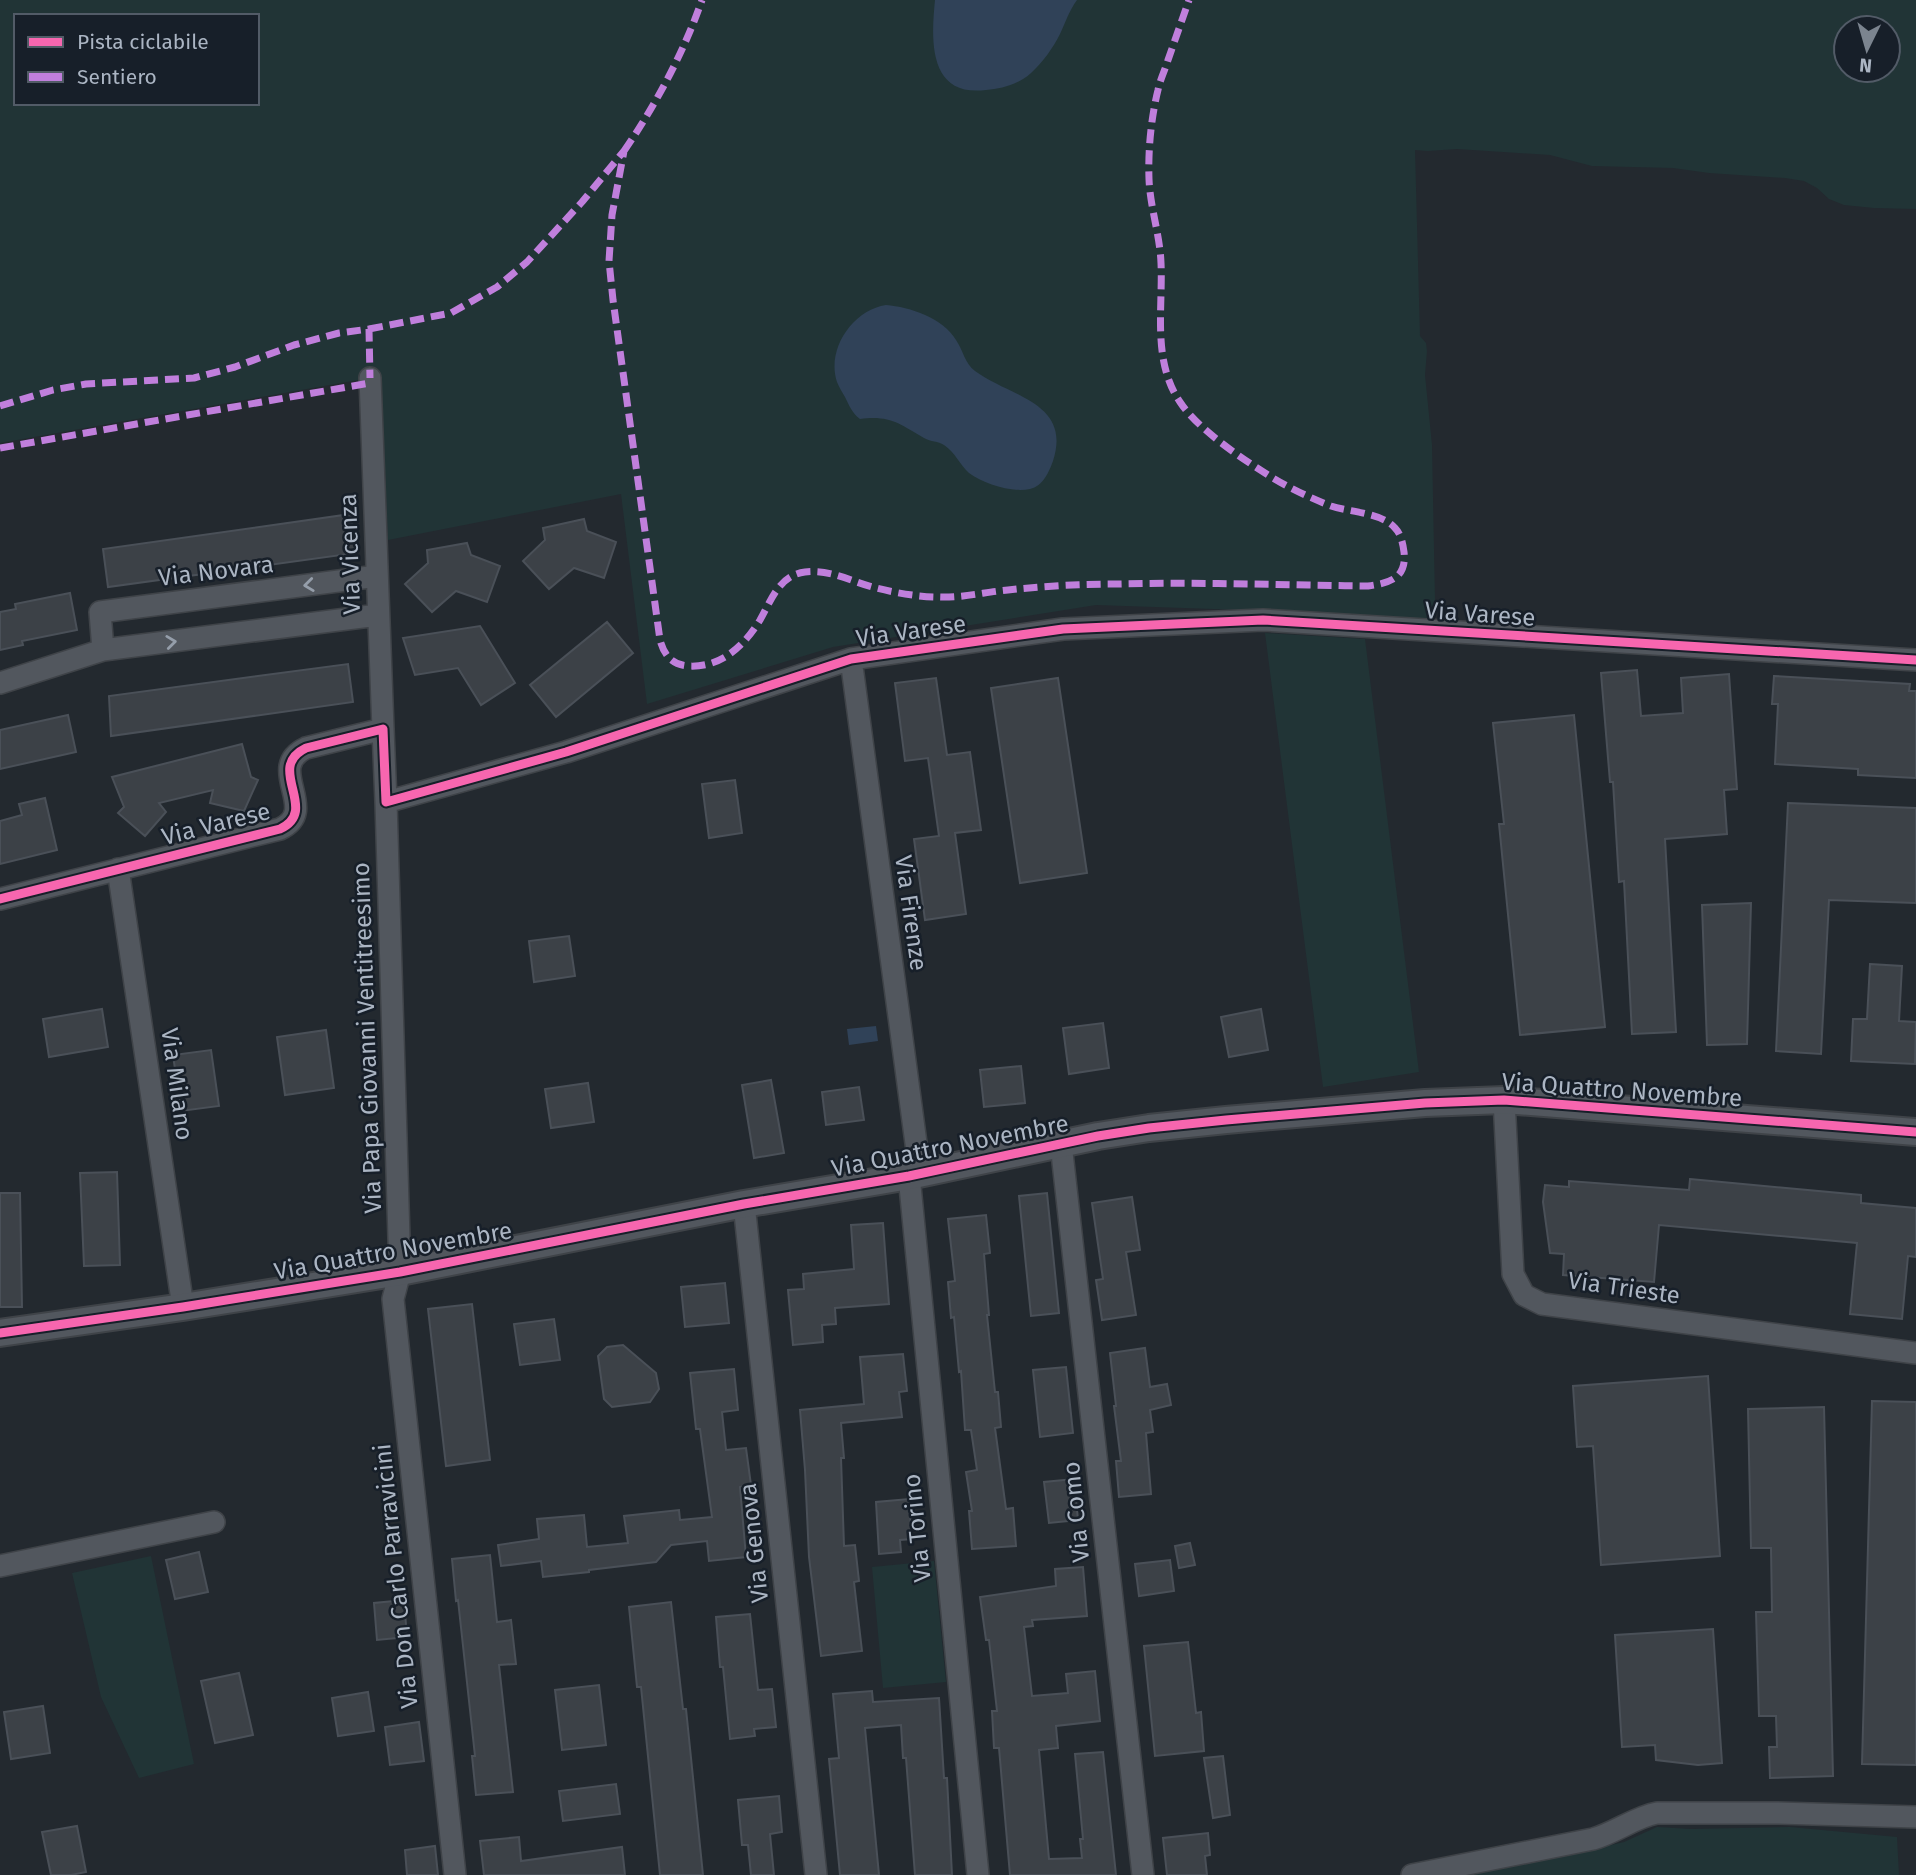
<svg xmlns="http://www.w3.org/2000/svg" width="1916" height="1875" font-family="'Fira Sans',sans-serif">
  <style>
    .green { fill: #213436; fill-rule: evenodd }
    .water { fill: #304258 }
    .building { fill: #3c4147; stroke: #4a5058; stroke-width: 2 }
    .lines { fill: none; stroke-linecap: round; stroke-linejoin: round }
    .minor-casing { stroke: #3f4348; stroke-width: 24 }
    .tertiary-casing { stroke: #3f4348; stroke-width: 30 }
    .minor { stroke: #52575e; stroke-width: 21 }
    .tertiary { stroke: #52575e; stroke-width: 26 }
    .quiet { stroke: #c07fdc; stroke-width: 7; stroke-dasharray: 14 7; stroke-linecap: butt }
    .cycleway-casing { stroke: #171f29; stroke-width: 13 }
    .cycleway { stroke: #f766af; stroke-width: 9 }
    .oneway { stroke: #959eaa }
    .labels { text-anchor: middle; stroke-width: 5; stroke-linejoin: round; paint-order: stroke }
    .street-label { font-size: 24px; fill: #abb5c3; stroke: #171f29 }
  </style>
  <rect width="100%" height="100%" fill="#23292f"/>
  <path class="green" d="M0,0H1916V209L1874,208L1844,205L1829,199L1817,188L1804,181L1785,178L1709,173L1673,168L1592,166L1550,155L1457,149L1428,151L1415,150L1420,336L1426,343L1427,351L1425,375L1432,445L1435,601L1434,612L1430,618L1420,621L1332,613L1096,605L833,647L647,704L621,494L388,540L381,376L0,443ZM16,16H257V103H16ZM1846,28H1888V70H1846Z
    M1265,633L1365,639L1419,1072L1323,1087Z
    M151,1556L194,1764L139,1778L101,1697L72,1573Z
    M934,1561L946,1682L883,1688L872,1567Z
    M1657,1827L1691,1829L1790,1827L1897,1837L1899,1875H1465L1573,1854L1624,1842Z"/>
  <path class="water" d="M935,0H1077C1069,11 1066,21 1060,34C1053,48 1043,62 1031,73C1019,84 1002,89 986,90C928,97 931,40 935,0Z
    M886,305C910,307 943,318 956,340C963,350 965,364 975,371C1010,397 1072,402 1053,461C1049,472 1043,486 1030,489C1012,493 984,484 969,473C960,465 955,452 944,445C938,441 931,442 924,438C900,424 890,415 860,419C852,413 849,405 845,397C842,392 839,387 837,382C826,349 853,310 886,305Z
    M876,1026L878,1041L849,1045L847,1029Z"/>
  <path class="building" d="M351,514L356,553L108,587L103,549Z
    M584,519L587,531L616,542L604,578L574,568L549,589L523,561L545,540L543,528Z
    M467,543L471,555L500,566L487,602L456,591L432,612L405,584L428,563L427,550Z
    M70,593L77,630L22,641L23,645L0,650V612L16,609L15,604Z
    M607,622L633,653L556,717L530,685Z
    M480,626L515,683L481,705L458,668L415,675L403,638Z
    M348,664L353,702L111,736L109,696Z
    M1637,670L1641,716L1683,713L1681,678L1729,674L1737,789L1724,790L1727,834L1665,839L1676,1032L1632,1034L1624,881L1619,882L1613,782H1610L1601,673Z
    M1774,676L1910,684L1909,691H1916V778L1858,775V769L1775,764L1778,704H1772Z
    M936,678L947,755L970,752L981,830L955,833L966,914L925,920L914,839L939,836L928,758L905,761L895,683Z
    M1058,678L1087,873L1020,883L991,688Z
    M68,715L76,752L0,769V730Z
    M1574,715L1605,1027L1520,1035L1499,824H1504L1493,723Z
    M242,744L251,777L258,780L244,811L210,803L213,790L159,803L166,812L145,836L118,813L124,807L112,777Z
    M735,780L742,833L709,838L702,784Z
    M45,798L57,850L0,864V821L22,815L19,804Z
    M1788,803L1916,808V903L1829,900L1821,1054L1776,1051Z
    M1751,903L1747,1044L1707,1045L1702,905Z
    M569,936L575,976L534,982L529,941Z
    M1870,964L1902,966L1899,1021L1916,1022L1915,1064L1851,1061L1853,1019H1867Z
    M102,1009L108,1047L49,1057L43,1019Z
    M1261,1009L1268,1050L1229,1057L1221,1017Z
    M1103,1023L1109,1068L1069,1074L1063,1028Z
    M326,1030L334,1088L285,1095L277,1037Z
    M211,1050L219,1106L181,1111L173,1055Z
    M1021,1066L1025,1103L984,1107L980,1070Z
    M771,1080L784,1153L754,1158L742,1085Z
    M588,1083L594,1122L551,1128L545,1089Z
    M859,1087L864,1120L826,1125L822,1092Z
    M117,1172L120,1265L84,1266L80,1173Z
    M1690,1179L1861,1195V1203L1916,1208V1257L1908,1256L1902,1319L1850,1314L1857,1243L1659,1225L1654,1282L1563,1275L1564,1254L1550,1253L1543,1202L1545,1185L1569,1187V1181L1689,1190Z
    M0,1193H20L22,1307H0Z
    M1047,1193L1059,1313L1031,1316L1019,1196Z
    M1132,1197L1140,1250L1126,1252L1136,1315L1102,1320L1096,1280L1103,1279L1092,1203Z
    M986,1215L990,1253L984,1254L989,1315H987L995,1392H998L1001,1427L995,1428L1006,1509L1013,1508L1016,1546L972,1549L969,1511H972L966,1472L977,1470L971,1430H965L961,1371L959,1372L954,1317L951,1318L948,1282L955,1281L948,1219Z
    M883,1223L889,1304L835,1308L836,1324L822,1325L823,1342L793,1345L788,1290L804,1289L803,1274L854,1269L851,1225Z
    M725,1283L729,1323L685,1327L681,1287Z
    M472,1304L490,1460L446,1466L428,1309Z
    M554,1319L560,1360L520,1365L514,1324Z
    M623,1345L656,1373L659,1389L650,1402L612,1407L604,1399L598,1356L607,1347Z
    M1145,1348L1150,1387L1167,1384L1171,1405L1150,1410L1153,1432L1146,1433L1151,1494L1119,1497L1116,1461H1121L1114,1406H1116L1110,1353Z
    M903,1354L907,1391L899,1392L902,1417L841,1423L844,1458H841L844,1546L855,1545L859,1581L854,1582L862,1651L821,1656L809,1557L805,1470L800,1410L864,1404L860,1357Z
    M1066,1367L1073,1433L1040,1437L1033,1370Z
    M734,1369L738,1410L722,1412L726,1450L746,1448L751,1485L740,1487L746,1557L709,1561L707,1541L671,1545L656,1562L589,1570V1572L543,1577L541,1561L501,1566L498,1545L539,1539L537,1519L584,1515L587,1547L628,1543L624,1516L679,1510L680,1520L712,1517L700,1429H696L690,1373Z
    M1708,1376L1720,1556L1601,1565L1593,1446L1577,1447L1573,1386Z
    M1872,1401L1916,1402V1765L1862,1764Z
    M1824,1407L1833,1776L1770,1778L1769,1747H1777L1776,1716H1759L1756,1612H1772L1771,1548H1751L1748,1409Z
    M1074,1479L1078,1520L1049,1523L1044,1482Z
    M909,1499L912,1539L900,1540L901,1552L879,1554L876,1502Z
    M1190,1543L1195,1565L1179,1568L1175,1546Z
    M199,1552L208,1592L175,1599L166,1560Z
    M490,1555L497,1622L511,1620L516,1664L499,1665L513,1792L476,1795L472,1756H475L458,1600L456,1601L452,1559Z
    M1170,1560L1174,1591L1139,1596L1135,1564Z
    M1083,1567L1087,1616L1032,1620L1033,1626L1024,1627L1032,1696L1068,1693L1066,1674L1095,1671L1100,1721L1056,1726L1058,1748L1039,1750L1049,1859L1082,1858L1080,1839H1083L1075,1754L1103,1752L1116,1875H1010L999,1748H994L992,1711H997L989,1640H986L980,1597L1056,1586L1055,1569Z
    M404,1600L407,1637L377,1640L374,1603Z
    M671,1602L683,1709H686L703,1875H660L641,1687H637L629,1607Z
    M750,1614L758,1690L772,1689L776,1727L754,1729L755,1736L730,1739L723,1667H720L716,1617Z
    M1713,1629L1722,1763L1698,1765L1656,1760L1655,1745L1622,1747L1615,1635Z
    M1188,1642L1196,1713L1201,1712L1204,1751L1155,1756L1144,1646Z
    M239,1673L253,1735L215,1743L201,1681Z
    M599,1685L606,1745L562,1750L555,1690Z
    M872,1691L873,1702L939,1698L944,1778H947L952,1875H915L906,1758H903L901,1725L865,1728L879,1875H840L829,1759L839,1758L833,1694Z
    M368,1692L374,1731L338,1736L332,1698Z
    M43,1706L50,1753L11,1759L4,1712Z
    M419,1722L424,1761L390,1765L385,1727Z
    M1223,1756L1230,1815L1213,1818L1204,1758Z
    M616,1784L620,1814L563,1821L559,1791Z
    M779,1796L782,1832L770,1834L774,1875H751L748,1845H742L738,1800Z
    M77,1826L86,1872L71,1875H51L42,1832Z
    M1208,1833L1210,1855L1205,1856L1207,1875H1167L1163,1838Z
    M519,1837L521,1861L622,1847L625,1875H484L480,1841Z
    M435,1846L438,1875H407L405,1850Z"/>
  <g class="lines">
    <defs>
      <path id="minor" d="M370,378L383,729
        M103,650L100,612L377,576
        M851,659L920,1173
        M0,683L103,650L378,615
        M386,802L400,1272L393,1299L455,1875
        M118,869L183,1307
        M0,899L280,829C321,810 264,768 306,748L383,729L386,802L566,752L851,659L1063,629L1263,620L1916,660
        M1504,1100L1513,1274L1524,1295L1542,1304L1916,1353
        M1061,1144L1143,1875
        M909,1176L978,1875
        M744,1204L816,1875
        M0,1566L214,1522
        M1412,1875L1593,1839C1615,1833 1635,1817 1657,1813H1777L1916,1817"/>
      <path id="tertiary" d="M0,1333L183,1307L400,1272L744,1204L909,1176L1098,1136L1149,1128L1226,1120L1425,1103L1504,1100L1916,1132"/>
    </defs>
    <use href="#minor" class="minor-casing"/>
    <use href="#tertiary" class="tertiary-casing"/>
    <use href="#minor" class="minor"/>
    <use href="#tertiary" class="tertiary"/>
    <path class="quiet" d="M624,151C655,106 684,52 702,0
      M369,329L451,313L497,287L527,262L582,202L624,151L612,215L609,261L613,300L660,640C664,655 672,665 688,666C721,668 744,646 760,620C771,601 779,575 805,572C831,569 852,582 876,588C896,593 919,597 939,597C962,598 985,592 1008,590C1044,586 1082,584 1119,584C1202,582 1285,585 1368,586C1390,583 1407,578 1404,552C1403,544 1401,534 1395,528C1383,513 1349,512 1331,506C1308,497 1285,486 1265,473C1238,456 1197,428 1180,402C1152,361 1163,309 1161,263C1160,235 1150,207 1149,179C1148,150 1151,118 1158,90C1160,80 1165,70 1168,60C1175,40 1182,20 1189,0
      M0,406L53,390L86,384L194,378L235,367L294,345L339,333L369,329L370,378
      M0,448L370,383"/>
    <defs>
      <path id="cycleway" d="M0,899L280,829C321,810 264,768 306,748L383,729L386,802L566,752L851,659L1063,629L1263,620L1916,660
        M0,1333L183,1307L400,1272L744,1204L909,1176L1098,1136L1149,1128L1226,1120L1425,1103L1504,1100L1916,1132"/>
    </defs>
    <use href="#cycleway" class="cycleway-casing"/>
    <use href="#cycleway" class="cycleway"/>
  </g>
  <defs><path id="oneway-chevron" d="M-2-3.5L2.5 0L-2 3.5" fill="none" stroke-width="1.6" stroke-linecap="round" stroke-linejoin="round" transform="scale(1.75)"/></defs>
  <g class="oneway">
    <use href="#oneway-chevron" transform="translate(309 585) rotate(173)"/>
    <use href="#oneway-chevron" transform="translate(171 642) rotate(-7)"/>
  </g>
  <g class="labels">
    <g class="street-label">
      <text transform="translate(350 554) rotate(-92)" y="8">Via Vicenza</text>
      <text transform="translate(216 571) rotate(-7)" y="8">Via Novara</text>
      <text transform="translate(1480 614) rotate(4)" y="8">Via Varese</text>
      <text transform="translate(911 631) rotate(-8)" y="8">Via Varese</text>
      <text transform="translate(216 824) rotate(-14)" y="8">Via Varese</text>
      <text transform="translate(911 913) rotate(82)" y="8">Via Firenze</text>
      <text transform="translate(367 1038) rotate(-92)" y="8">Via Papa Giovanni Ventitreesimo</text>
      <text transform="translate(177 1084) rotate(82)" y="8">Via Milano</text>
      <text transform="translate(1622 1090) rotate(4)" y="8">Via Quattro Novembre</text>
      <text transform="translate(950 1146) rotate(-11)" y="8">Via Quattro Novembre</text>
      <text transform="translate(393 1251) rotate(-10)" y="8">Via Quattro Novembre</text>
      <text transform="translate(1624 1288) rotate(8)" y="8">Via Trieste</text>
      <text transform="translate(1076 1512) rotate(-96)" y="8">Via Como</text>
      <text transform="translate(917 1528) rotate(-96)" y="8">Via Torino</text>
      <text transform="translate(754 1543) rotate(-96)" y="8">Via Genova</text>
      <text transform="translate(396 1576) rotate(-96)" y="8">Via Don Carlo Parravicini</text>
    </g>
  </g>
  <rect x="14" y="14" width="245" height="91" fill="#171f29" stroke="#525b67" stroke-width="2"/>
  <rect x="28" y="37" width="35" height="10" fill="#f766af" stroke="#525b67" stroke-width="2"/>
  <text x="77" y="49" font-size="21" fill="#abb5c3">Pista ciclabile</text>
  <rect x="28" y="72" width="35" height="10" fill="#c07fdc" stroke="#525b67" stroke-width="2"/>
  <text x="77" y="84" font-size="21" fill="#abb5c3">Sentiero</text>
  <g transform="translate(1867 49) rotate(185)"><circle r="33" fill="#171f29" stroke="#525b67" stroke-width="2"/>
  <path d="M0-5L12 26L0 18L-12 26Z" fill="#7b848f"/>
  <text y="-10" font-size="19" font-weight="bold" text-anchor="middle" fill="#abb5c3">N</text>
  </g>
</svg>
